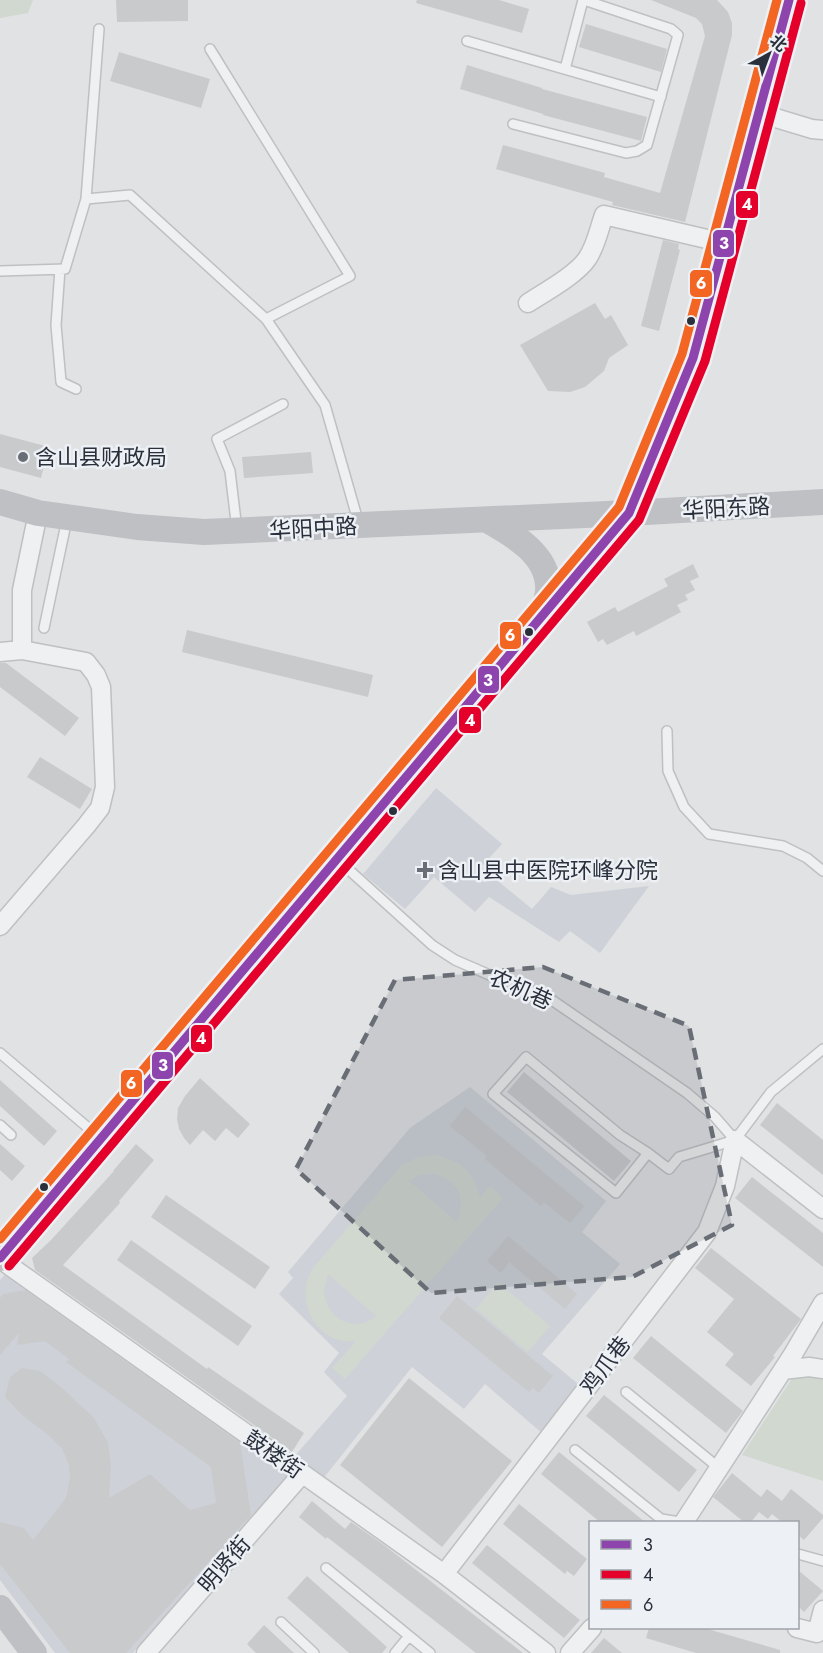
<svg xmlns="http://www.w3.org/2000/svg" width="823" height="1653" font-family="Jost,'Noto Sans SC',sans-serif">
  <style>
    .built { fill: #ced1d7 }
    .green { fill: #d1d8d0; fill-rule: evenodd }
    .building { fill: #c8cacc }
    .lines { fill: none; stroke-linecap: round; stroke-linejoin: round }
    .lane-casing { stroke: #bec0c2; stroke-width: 12 }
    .street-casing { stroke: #bec0c2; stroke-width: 21 }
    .lane { stroke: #eff0f1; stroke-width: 9 }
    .street { stroke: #eff0f1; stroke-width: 18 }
    .secondary { stroke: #bec0c4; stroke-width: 26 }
    .bus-1-casing { stroke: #edf0f4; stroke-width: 14 }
    .bus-2-casing { stroke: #edf0f4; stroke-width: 14 }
    .bus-3-casing { stroke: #edf0f4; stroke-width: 14 }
    .bus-1 { stroke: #8e44ad; stroke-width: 9 }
    .bus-2 { stroke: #e4002b; stroke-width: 9 }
    .bus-3 { stroke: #f26522; stroke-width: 9 }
    .marked { fill: #696e76; fill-opacity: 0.2; stroke: #696e76; stroke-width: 4.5; stroke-dasharray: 12 8; stroke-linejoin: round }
    .bus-dot { fill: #29303b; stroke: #edf0f4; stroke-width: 2 }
    .poi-dot { fill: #696e76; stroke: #edf0f4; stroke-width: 2 }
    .labels { text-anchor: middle; stroke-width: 5; stroke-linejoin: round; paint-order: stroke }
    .poi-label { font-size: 22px; fill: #29303b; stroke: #edf0f4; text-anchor: start }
    .street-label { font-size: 22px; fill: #29303b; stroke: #edf0f4 }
    .line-badge { stroke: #edf0f4; stroke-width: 2 }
    .badge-label { font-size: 16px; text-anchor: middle; font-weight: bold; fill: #fff }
  </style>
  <rect width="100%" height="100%" fill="#e0e2e4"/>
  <path class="built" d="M436,788L502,844L481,867L532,909L551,887L571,895L649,886L600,953L570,931L559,942L489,897L475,912L434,877L405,909L363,874Z
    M470,1087L606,1201L582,1232L620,1264L542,1354L583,1388L543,1434L485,1384L464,1409L412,1367L322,1480L293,1458L347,1396L324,1372L339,1353L279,1294L293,1278L288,1272L410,1128Z
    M8,1271L291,1471L133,1653H55L0,1580V1280Z"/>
  <path class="green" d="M0,0H33L28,13L0,18Z
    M437,1155C462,1162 473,1171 480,1197L490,1186L503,1198L345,1379L332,1368L356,1341C352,1341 347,1342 342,1341C317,1335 300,1307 307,1282C308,1278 310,1273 312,1269L401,1166L418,1157ZM433,1174C459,1181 466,1196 457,1222L409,1181L420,1175ZM328,1275H329L376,1316C373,1318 368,1322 363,1323C342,1328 324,1310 324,1289C325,1285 327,1279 328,1275Z
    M498,1282L550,1326L528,1352L476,1309Z
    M806,1375L823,1377V1481L742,1455L793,1377Z"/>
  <path class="building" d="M116,0H188V21L117,22Z
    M417,0H499L529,9L522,33L416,3Z
    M651,0H717L728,12L732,23V35L685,222L612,205L613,202L496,169L503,145L605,173L604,177L660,193L705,36L702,24L696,18Z
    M586,24L667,49L661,72L579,47Z
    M119,52L210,79L201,108L110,81Z
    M467,65L542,88V89L647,117L641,141L543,115V114L460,89Z
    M663,240L679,244L678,249L680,250L659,331L641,326Z
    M595,303L605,319L611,315L628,345L609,358L604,371L585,387L570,392L548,391L520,345Z
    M0,434L49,447L41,478L0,467Z
    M311,452L313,473L244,478L242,457Z
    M693,564L699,577L690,581L695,590L685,595L688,600L677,605L681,612L636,636L634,631L607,645L603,639L598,642L587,622L615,607L618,612L668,586L664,579Z
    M187,630L373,675L368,697L182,652Z
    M0,663H6L79,718L65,736L0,687Z
    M40,757L92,789L80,809L27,777Z
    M524,1072L631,1161L614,1181L507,1092Z
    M200,1078L250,1124L238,1138L226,1128L215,1141L203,1130L190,1145L184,1138L179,1129L177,1119L178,1108L185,1096Z
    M0,1080L57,1131L44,1146L0,1106Z
    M777,1103L823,1140V1175L760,1125Z
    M465,1107L584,1206L570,1223L544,1202L541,1206L485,1159L487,1156L450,1126Z
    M0,1144L25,1166L12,1181L0,1170Z
    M136,1144L154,1160L119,1201L120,1203L63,1265L207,1369L208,1367L304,1433L292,1452L35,1270L32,1258L51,1240L114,1171H113Z
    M752,1177L823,1233V1267L735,1198Z
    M166,1195L270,1267L255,1289L151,1217Z
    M508,1236L577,1294L565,1309L509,1262L501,1273L487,1261Z
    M131,1240L252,1326L238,1346L117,1260Z
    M711,1248L801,1319L773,1356L775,1357L751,1386L725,1365L734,1354L707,1332L734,1299L695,1268Z
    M25,1290L240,1443L251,1515L126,1653H70L0,1564V1522L24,1528L33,1540L66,1498L70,1478L69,1465L62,1448L47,1434L22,1415L5,1397L10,1377L22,1368L40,1371L60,1386L94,1418L108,1443L111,1467L109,1498L150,1474L190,1510L216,1503L211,1467L66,1362L69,1359L45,1341L17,1345L19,1333L0,1355V1298L3,1294Z
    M457,1296L553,1376L539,1393L533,1388L529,1392L439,1318Z
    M651,1336L743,1411L726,1433L633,1358Z
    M409,1378L512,1461L442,1547L340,1465Z
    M604,1395L697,1470L679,1492L586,1416Z
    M559,1452L645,1522H600L541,1474Z
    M732,1473L761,1497L767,1489L782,1501L791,1489L823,1515V1518L804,1540L798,1535V1522H782L772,1514L768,1519L759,1512L751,1522H744L713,1497Z
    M312,1501L345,1529L351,1522L384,1545L523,1653H476L327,1537L326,1539L299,1517Z
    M519,1504L587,1559L574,1576L567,1571L565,1574L503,1524Z
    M487,1545L580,1620L564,1638L472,1563Z
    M798,1570L823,1591L804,1612L798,1606Z
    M307,1576L387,1647L382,1653H349L287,1598Z
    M264,1625L294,1653H256L247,1644Z
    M649,1628H704L780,1650V1653H696L646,1638Z
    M604,1638L622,1653H591Z"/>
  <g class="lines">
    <defs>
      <path id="lane" d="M467,41L661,97
        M210,49L350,276L266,319
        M565,69L583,0
        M513,124L626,153L637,151L647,145L678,35L671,29L584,0
        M86,199L130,195L266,319L325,405L359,524
        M60,269L56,325L61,382L76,389
        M0,271L65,269L86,199L99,29
        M237,530L230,471L217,439L283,404
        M44,628L67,519
        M667,731L668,771L684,807L709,834L783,846L807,858L823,871
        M338,860L432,945L455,960L492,976L546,996L687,1093L715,1117L735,1140
        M0,1053L99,1137
        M0,1125L11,1135
        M648,1153L616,1193L493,1094L526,1057L620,1135L648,1153L669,1169L679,1157L735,1140L771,1092L823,1049
        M626,1392L719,1468
        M575,1450L661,1519L680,1522
        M798,1554L823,1561
        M326,1568L430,1653
        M281,1622L314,1653
        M395,1653L409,1636"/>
      <path id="street" d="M759,113L812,129L823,130
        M528,303C545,292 576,275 587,259C596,246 599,229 604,215L724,243
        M22,650V590L38,513
        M0,652L22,650L86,662L96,675L101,687L105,787L100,808L86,826L0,926
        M0,1259L444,1574L546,1653
        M783,1370L809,1367L823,1369
        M684,1522L792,1356L823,1303
        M444,1574L707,1232L725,1186L735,1140L823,1209
        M797,1628L817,1633L823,1610
        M146,1653L302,1474
        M570,1653L592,1628"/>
    </defs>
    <use href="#lane" class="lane-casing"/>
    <use href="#street" class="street-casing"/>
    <use href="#lane" class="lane"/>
    <use href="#street" class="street"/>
    <path class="secondary" d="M0,502L38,513L137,527L204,532L629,513L823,502
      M487,520C514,535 551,556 548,592C547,600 544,608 542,616
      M0,1258L629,513L693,358L789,0
      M0,1608L34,1653"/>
    <defs>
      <path id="bus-1" d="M0,1258L629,513L693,358L789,0"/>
      <path id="bus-2" d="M9,1266L639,520L705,361L801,3"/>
      <path id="bus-3" d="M0,1239L619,507L682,354L777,0"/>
    </defs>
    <use href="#bus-1" class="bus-1-casing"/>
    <use href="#bus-2" class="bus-2-casing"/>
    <use href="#bus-3" class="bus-3-casing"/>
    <use href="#bus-1" class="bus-1"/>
    <use href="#bus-2" class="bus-2"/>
    <use href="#bus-3" class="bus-3"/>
  </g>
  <path class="marked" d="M543,967L689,1026L732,1225L632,1277L431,1293L296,1169L395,980Z"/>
  <g class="bus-dot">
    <circle cx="691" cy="321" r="5"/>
    <circle cx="529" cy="632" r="5"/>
    <circle cx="393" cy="811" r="5"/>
    <circle cx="44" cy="1187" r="5"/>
  </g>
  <g class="poi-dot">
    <circle cx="23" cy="457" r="6"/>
    <path d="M422 861h6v6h6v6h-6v6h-6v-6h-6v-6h6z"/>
  </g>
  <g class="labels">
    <g class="poi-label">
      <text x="35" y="465">含山县财政局</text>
      <text x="438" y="878">含山县中医院环峰分院</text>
    </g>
    <g class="street-label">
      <text transform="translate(726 508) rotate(-3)" y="8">华阳东路</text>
      <text transform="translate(313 528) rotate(-3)" y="8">华阳中路</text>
      <text transform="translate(521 989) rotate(24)" y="8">农机巷</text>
      <text transform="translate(605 1365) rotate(-52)" y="8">鸡爪巷</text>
      <text transform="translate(274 1454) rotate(35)" y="8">鼓楼街</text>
      <text transform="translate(224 1564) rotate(-49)" y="8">明贤街</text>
    </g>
  </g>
  <g class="line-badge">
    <rect x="735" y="190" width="24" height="29" rx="6" fill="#e4002b"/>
    <rect x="712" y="229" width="23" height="29" rx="6" fill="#8e44ad"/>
    <rect x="689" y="269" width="24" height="29" rx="6" fill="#f26522"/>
    <rect x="499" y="621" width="23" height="29" rx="6" fill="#f26522"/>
    <rect x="477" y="665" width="23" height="29" rx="6" fill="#8e44ad"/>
    <rect x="458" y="706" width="24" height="28" rx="6" fill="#e4002b"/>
    <rect x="190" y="1024" width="23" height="29" rx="6" fill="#e4002b"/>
    <rect x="151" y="1051" width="23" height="29" rx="6" fill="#8e44ad"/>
    <rect x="120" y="1069" width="23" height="29" rx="6" fill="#f26522"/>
  </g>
  <g class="badge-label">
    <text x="747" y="210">4</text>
    <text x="724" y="249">3</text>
    <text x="701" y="289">6</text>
    <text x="510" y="641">6</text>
    <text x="488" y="686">3</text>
    <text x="470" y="726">4</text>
    <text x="201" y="1044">4</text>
    <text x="163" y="1071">3</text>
    <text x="131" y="1089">6</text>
  </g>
  <rect x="589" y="1521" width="210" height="108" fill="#edf0f4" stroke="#9fa3aa" stroke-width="1.5"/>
  <rect x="601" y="1540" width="30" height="9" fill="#8e44ad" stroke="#9fa3aa" stroke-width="1.5"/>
  <text x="643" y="1551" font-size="18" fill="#29303b">3</text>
  <rect x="601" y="1570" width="30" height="9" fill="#e4002b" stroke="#9fa3aa" stroke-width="1.5"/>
  <text x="643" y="1581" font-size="18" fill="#29303b">4</text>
  <rect x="601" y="1600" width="30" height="9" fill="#f26522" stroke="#9fa3aa" stroke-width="1.5"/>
  <text x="643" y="1611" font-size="18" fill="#29303b">6</text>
  <g transform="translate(769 54) rotate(41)" stroke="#edf0f4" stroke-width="4.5" paint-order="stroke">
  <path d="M0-4.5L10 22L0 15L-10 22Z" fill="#29303b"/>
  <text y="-9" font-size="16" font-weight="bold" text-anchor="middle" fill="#29303b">北</text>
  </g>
</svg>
